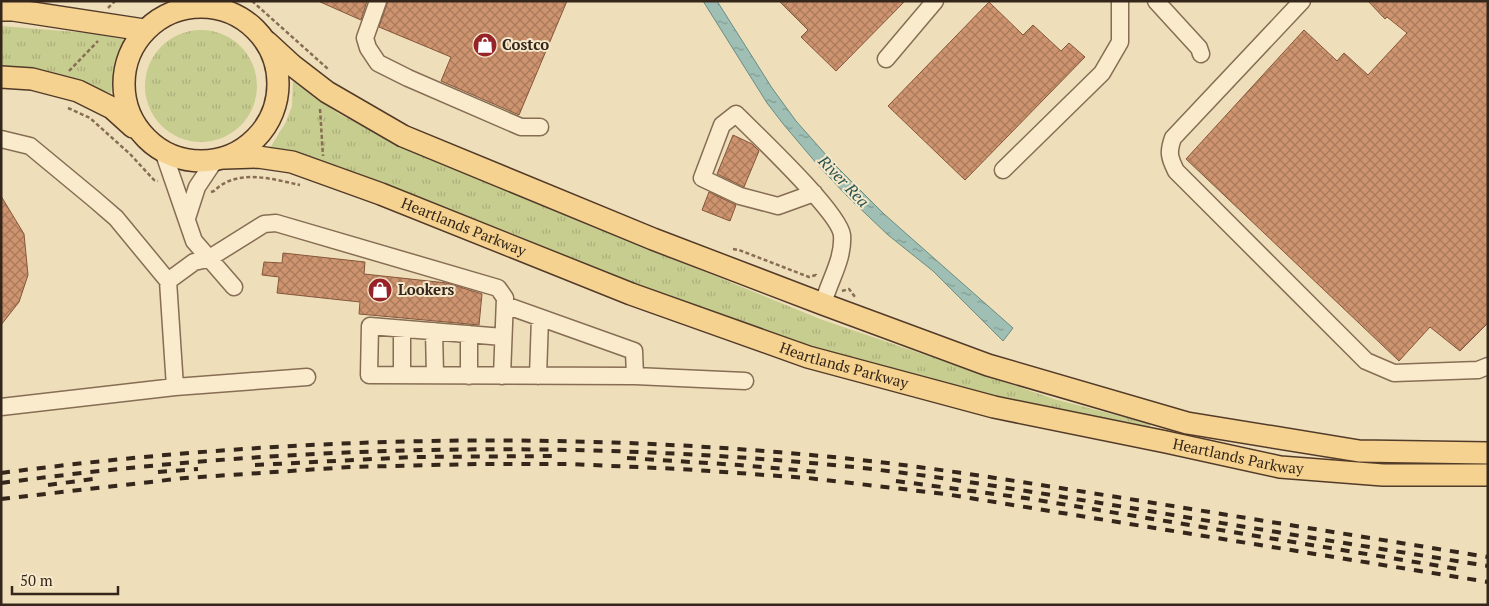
<svg xmlns="http://www.w3.org/2000/svg" width="1489" height="606" font-family="'PT Serif',serif">
  <style>
    .grass { fill: url(#grass-tufts) }
    .water { fill: url(#water-ripples); stroke: #678c82 }
    .building { fill: url(#building-cross-hatch); stroke: #85563a }
    .lines { fill: none; stroke-linecap: round; stroke-linejoin: round }
    .minor-casing { stroke: #866d54; stroke-width: 19 }
    .major-casing { stroke: #533b29; stroke-width: 24 }
    .path { stroke: #866d54; stroke-width: 2.5; stroke-dasharray: 4 2.5; stroke-linecap: butt }
    .minor { stroke: #faebcd; stroke-width: 16 }
    .major { stroke: #f5d28f; stroke-width: 21 }
    .rail { stroke: #34261a; stroke-width: 4; stroke-dasharray: 9 9; stroke-linecap: butt }
    .labels { text-anchor: middle; stroke-width: 4; stroke-linejoin: round; paint-order: stroke }
    .poi-label { font-size: 15px; font-weight: bold; fill: #34261a; stroke: #f6e8ca; text-anchor: start }
    .street-label { font-size: 15px; fill: #34261a; stroke: #f6e8ca }
    .water-label { font-size: 16px; font-style: italic; fill: #285450; stroke: #f6e8ca }
  </style>
  <defs>
    <pattern id="grass-tufts" width="24" height="20" patternUnits="userSpaceOnUse" patternTransform="scale(1.25)"><rect width="24" height="20" fill="#c7cc8f"/><path d="M3 7l-1-3M5 7V3M7 7l1-3M15 17l-1-3M17 17v-4M19 17l1-3" fill="none" stroke="#acaf7b"/></pattern>
    <pattern id="water-ripples" width="26" height="14" patternUnits="userSpaceOnUse" patternTransform="scale(1.25)"><rect width="26" height="14" fill="#9fbfb5"/><path d="M2 4q2-2 4 0t4 0M15 11q2-2 4 0t4 0" fill="none" stroke="#829b92"/></pattern>
    <pattern id="building-cross-hatch" width="8" height="8" patternUnits="userSpaceOnUse" patternTransform="scale(1.25)"><rect width="8" height="8" fill="#ce946f"/><path d="M0 0l8 8M0 8l8-8" fill="none" stroke="#a8795a"/></pattern>
  </defs>
  <rect width="100%" height="100%" fill="#efdeba"/>
  <path class="grass" d="M1,26L89,33L128,40L116,66L111,93L49,74L1,70Z
    M145 86a56 56 0 1 1 112 0a56 56 0 1 1-112 0Z
    M293,81L339,114L427,158L820,319L1054,399L1150,424V428L1008,400L807,348L270,148L286,122L292,106Z"/>
  <path class="water" d="M703,1H717L772,88L796,121L835,165L884,214L1013,328L1003,341L933,271L888,235L847,196L817,164L784,125L767,103Z"/>
  <path class="building" d="M318,1H367L361,20Z
    M388,1H567L519,115L441,81L451,57L379,27Z
    M779,1H905L836,71L801,37L808,30Z
    M1368,1H1488V323L1460,351L1430,327L1399,361L1186,159L1304,30L1337,61L1344,53L1368,75L1407,33L1387,17L1385,19Z
    M989,2L1023,35L1033,25L1061,51L1069,43L1085,57L965,180L888,106Z
    M733,135L752,144L759,151L744,187L717,174Z
    M709,192L736,205L730,221L702,210Z
    M1,196L24,234L28,275L19,302L1,325Z
    M283,253L365,262L364,274L447,283L482,294L479,325L359,314L360,302L277,293L279,277L262,275L264,262L282,263Z"/>
  <g class="lines">
    <defs>
      <path id="minor" d="M378,1L365,38L368,48L378,63L408,78L521,127H540
        M1156,1L1199,48L1201,54
        M1302,1L1173,138C1168,152 1169,157 1176,171L1366,361L1394,373L1478,370L1488,366
        M886,59L935,1
        M1,139L30,146L94,199L116,218L168,281
        M163,151L194,241L234,287
        M1003,170L1102,73L1120,42V1
        M814,193L778,206L740,196L702,178L722,125L736,114C756,134 839,212 842,235C844,259 829,281 823,304
        M187,218L197,187L215,160
        M505,305L634,351L635,376
        M434,331L435,375
        M469,334V376
        M503,337L370,326L369,375L635,376L745,381
        M402,375V329
        M538,376L540,318
        M175,387L168,281L194,262L208,259L264,224L276,223L498,288L505,298L502,376
        M1,407L175,387L307,377"/>
      <g id="major">
        <circle cx="201" cy="84" r="77"/>
        <path d="M1,10H13L144,30"/>
        <path d="M267,42L292,65L327,92L403,136L653,239L823,304L988,365L1187,423L1359,451L1488,453"/>
        <path d="M1,77L32,79L78,91L112,108L133,127"/>
        <path id="s1" d="M225,158L258,157L292,162L381,194L631,294L808,357L994,407L1166,442L1280,467L1383,475H1488"/>
      </g>
    </defs>
    <use href="#minor" class="minor-casing"/>
    <use href="#major" class="major-casing"/>
    <path class="path" d="M252,1L328,69
      M108,8L115,1
      M69,71L98,41
      M68,108L90,118L130,154L154,180L158,181
      M320,109L323,156
      M211,192L214,191C237,168 272,179 300,185
      M733,249L739,250L809,277L816,275V276
      M842,291L849,289L855,297"/>
    <use href="#minor" class="minor"/>
    <use href="#major" class="major"/>
    <path class="rail" d="M627,458L739,465L819,472
      M255,465L413,457L555,456
      M158,472L198,469
      M1,473C270,438 542,430 811,455C914,464 1015,481 1117,497C1240,517 1364,537 1488,557
      M896,481L1025,498L1464,570
      M1,483C270,447 541,439 811,463C919,472 1025,491 1131,508C1250,528 1369,547 1488,566
      M48,485L93,479
      M1,499L185,478L350,467L477,464H569L681,469L808,478L945,494L1488,582"/>
  </g>
  <defs>
    <symbol id="shop-disc" viewBox="-11 -11 22 22"><circle r="9.5" fill="#962327" stroke="#f6e8ca"/><path d="M-5-2.5h2.3a2.7 3.5 0 0 1 5.4 0H5L5.5 6h-11ZM-1.5-2.5h3a1.5 2.3 0 0 0-3 0Z" fill="#fff"/></symbol>
  </defs>
  <g fill-rule="evenodd">
    <use href="#shop-disc" x="471" y="31" width="28" height="28"/>
    <use href="#shop-disc" x="366" y="276" width="28" height="28"/>
  </g>
  <g class="labels">
    <g class="poi-label">
      <text x="502" y="50">Costco</text>
      <text x="398" y="295">Lookers</text>
    </g>
    <g class="street-label">
      <text dy="5" stroke="none"><textPath href="#s1" startOffset="251">Heartlands Parkway</textPath></text>
      <text dy="5" stroke="none"><textPath href="#s1" startOffset="656">Heartlands Parkway</textPath></text>
      <text dy="5" stroke="none"><textPath href="#s1" startOffset="1061">Heartlands Parkway</textPath></text>
    </g>
    <g class="water-label">
      <text transform="translate(844 181) rotate(46)" y="6">River Rea</text>
    </g>
  </g>
  <rect width="1489" height="606" fill="none" stroke="#34261a" stroke-width="5"/>
  <path d="M12 586v8h106v-8" fill="none" stroke="#34261a" stroke-width="2.5"/>
  <text x="20" y="586" font-size="15" fill="#34261a" stroke="#f6e8ca" stroke-width="4" paint-order="stroke">50 m</text>
</svg>
